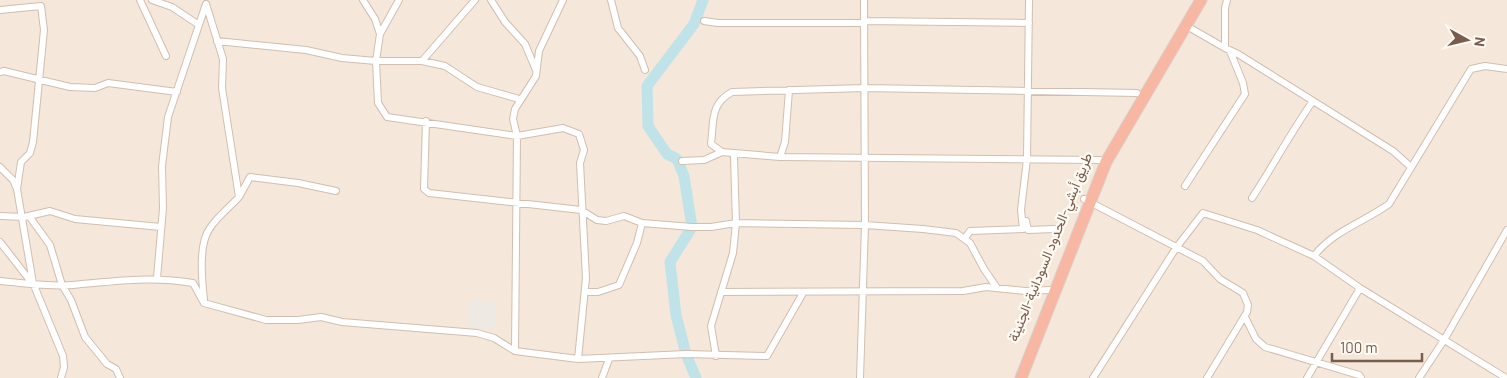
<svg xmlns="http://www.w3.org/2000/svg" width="1507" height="378" font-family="Barlow,Vazirmatn,sans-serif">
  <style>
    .residential { fill: #f5e8da }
    .industrial { fill: #efe9e4 }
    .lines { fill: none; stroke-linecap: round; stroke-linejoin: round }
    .river { stroke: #bfe3e8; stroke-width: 11 }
    .street-casing { stroke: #d1beb0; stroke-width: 8 }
    .highway-casing { stroke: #dad1cd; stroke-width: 13 }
    .street { stroke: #fff; stroke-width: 6 }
    .highway { stroke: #f7b7a3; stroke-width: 11 }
    .labels { text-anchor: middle; stroke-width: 4.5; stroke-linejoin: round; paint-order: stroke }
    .street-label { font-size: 14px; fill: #7a5c4d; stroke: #fffaf3 }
  </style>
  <rect width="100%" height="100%" fill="#fdf6ec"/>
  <path class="residential" d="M0,0H1507V378H0Z"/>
  <path class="industrial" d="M469,299L497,302L494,330L467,328Z"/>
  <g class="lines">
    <path class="river" d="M696,378L686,354L676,315L670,262L692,227L684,176L677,159L667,154L648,126L647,86L694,24L703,0"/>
    <defs>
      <path id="street" d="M140,0L166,56
        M152,0L172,7L199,25
        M363,0L375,19L380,34
        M399,0L380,34L376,61L378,103L387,117L517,136L563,128L579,134L584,150L580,163L586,278L578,359
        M491,0L505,22L525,44L536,70
        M611,0L618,28L640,56L645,70
        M1227,0L1225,8V48L1238,54L1393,151L1411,167
        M0,10L41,6L44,30L33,142L30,153L21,162L17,189L33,283L63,356L64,367L61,378
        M704,21L718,23H864
        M864,21L1029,23
        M1185,25L1225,48
        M217,41L306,50L342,58L376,61H422L445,66L477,87L519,99
        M422,61L475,0
        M0,72L4,71L70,87L95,88L108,83L177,92
        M426,121L424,189L429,193L581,210L597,220L606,221L624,216L642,223L692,227H711L736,223L865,225L923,229L956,233L970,243L984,269L997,288
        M780,157L785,142L789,90
        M1100,160L780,157L722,152L711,144C714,120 710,104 732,92L865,88L1137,93
        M682,161L704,160L722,152
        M0,167L13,180L17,189
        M1185,186L1245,94L1243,83L1230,51
        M239,197L250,177L298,183L336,191
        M1252,198C1273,166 1291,132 1313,101
        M1084,199L1203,261L1220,279L1243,293L1248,305L1247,312L1207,378
        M0,216L24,217L50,211L75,219L161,227
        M29,216L50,245L62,285L71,300L85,337L107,364L116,369L120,378
        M1026,221L1028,230L1054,229
        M965,238L970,231L1023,229L1021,210L1027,159L1029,0
        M0,242L32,283
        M1314,256C1333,231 1364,222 1389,204L1471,69L1485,66L1507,69
        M157,278L163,208L162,166L168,117L206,4
        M0,281C24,283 50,287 73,285C114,281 152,276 193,283L204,303L266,320H298L321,317L342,322L477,333L494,338L515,351L578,359L686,354L767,356L803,293
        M585,292H598L619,285L637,243L642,223
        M721,292L963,291L986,287L1025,291L1049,290
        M204,300C202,281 198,244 210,228C217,217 230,207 239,197L222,88L223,59L206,4
        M1245,317L1256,339L1265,347L1359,375L1361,378
        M515,351L517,136L513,119L515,109L536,76L539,51L563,0
        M716,356L711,326L733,253L736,223L734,157
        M602,378L609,359
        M860,378L865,225L864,0
        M1093,378L1176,248L1203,213L1257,230L1314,256L1360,288L1506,378
        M1307,378L1360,288
        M1419,378L1444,340L1507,230"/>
      <path id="highway" d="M1021,378L1106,162L1201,0"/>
    </defs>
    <use href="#street" class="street-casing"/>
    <use href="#highway" class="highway-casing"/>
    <use href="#street" class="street"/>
    <use href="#highway" class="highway"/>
  </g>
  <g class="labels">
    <g class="street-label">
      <text transform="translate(1050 247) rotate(-68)" y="5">طريق أبشي-الحدود السودانية-الجنينة</text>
    </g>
  </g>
  <g transform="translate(1467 40) rotate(98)" stroke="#fffaf3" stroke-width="4" paint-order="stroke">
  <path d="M0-4L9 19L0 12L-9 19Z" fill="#7a5c4d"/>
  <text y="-8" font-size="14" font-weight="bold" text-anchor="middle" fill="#7a5c4d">N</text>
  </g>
  <path d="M1332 353v8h90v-8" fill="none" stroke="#7a5c4d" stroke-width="2.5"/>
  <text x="1340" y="353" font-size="15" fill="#7a5c4d" stroke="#fffaf3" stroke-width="4" paint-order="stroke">100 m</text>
</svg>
